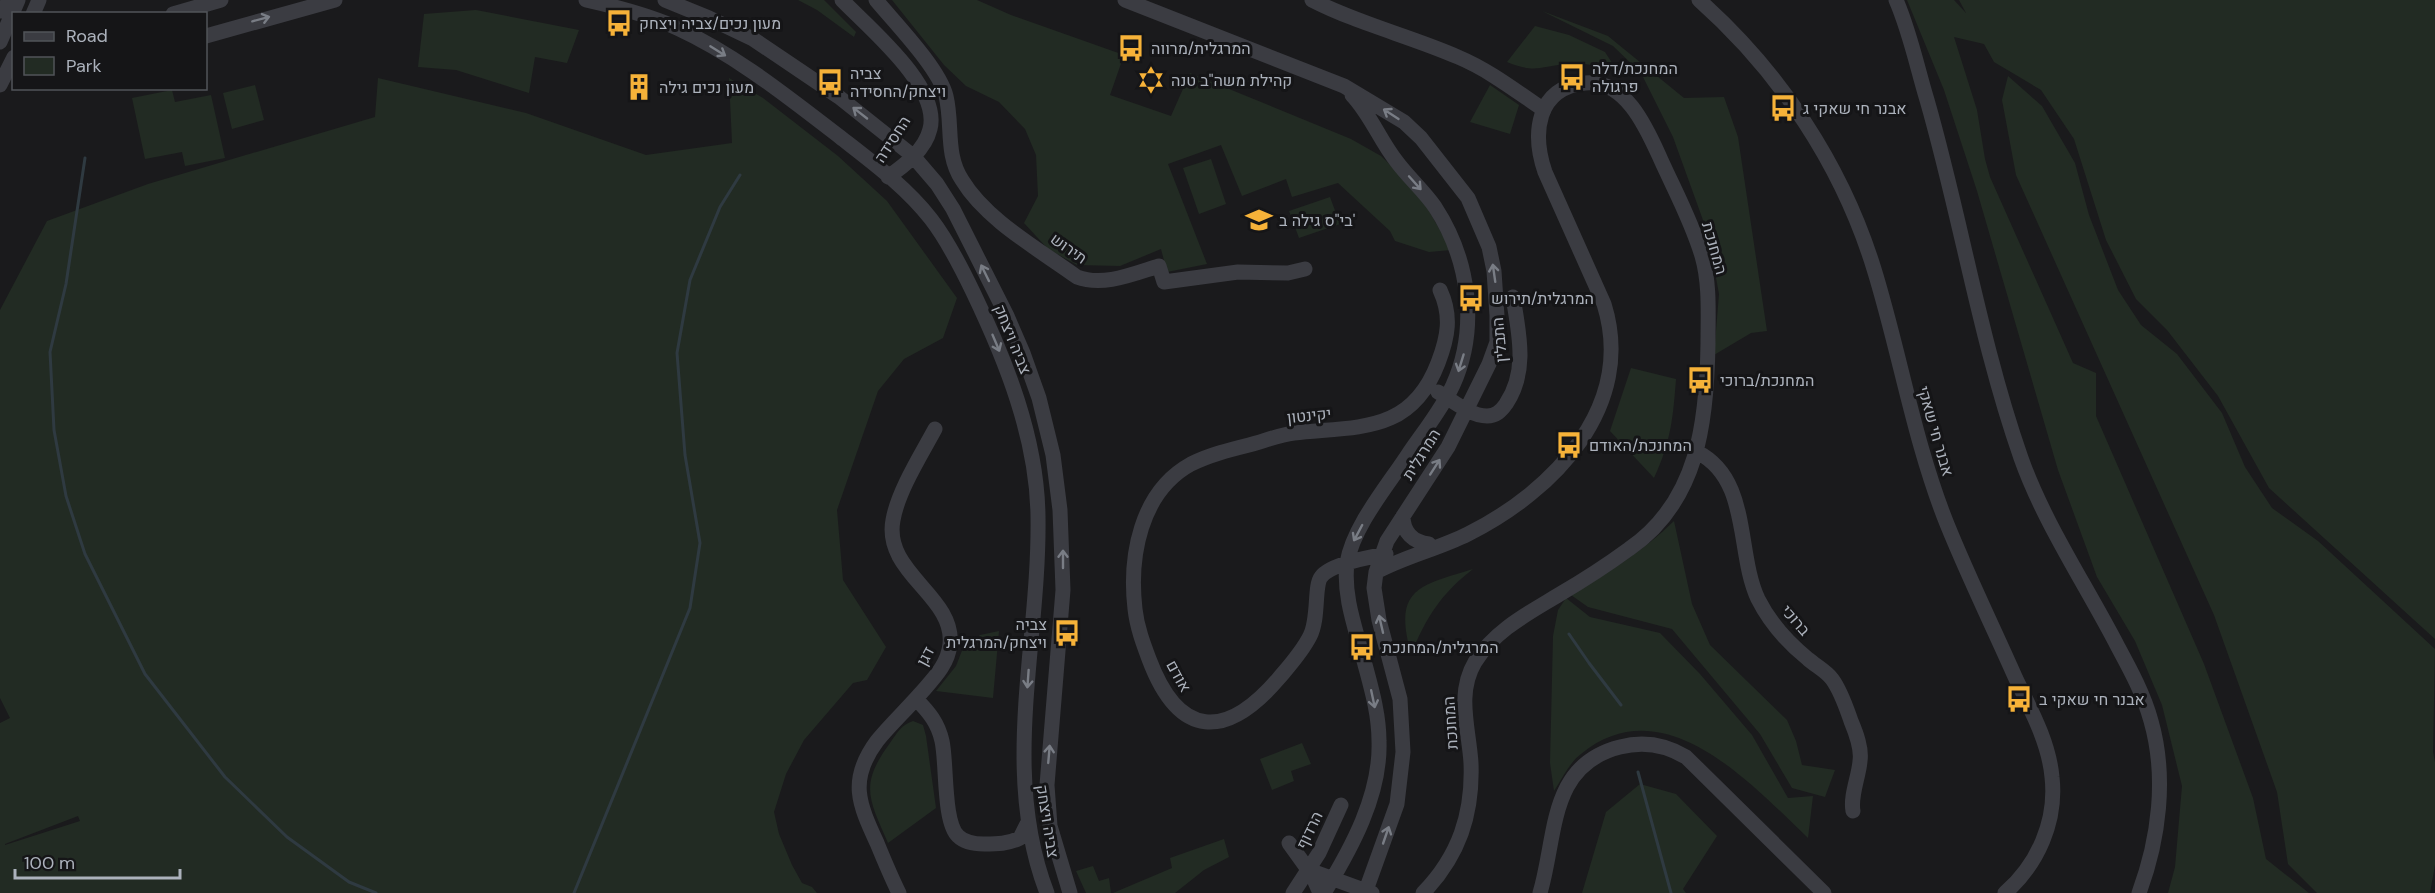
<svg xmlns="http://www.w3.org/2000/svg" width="2435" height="893" font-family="'DM Sans',Heebo,sans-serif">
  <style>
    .green { fill: #222b23; fill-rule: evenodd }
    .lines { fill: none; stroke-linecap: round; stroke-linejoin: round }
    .stream { stroke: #2f3a41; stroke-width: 3 }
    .minor { stroke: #3b3c42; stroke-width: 15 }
    .oneway { stroke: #797d85 }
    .labels { text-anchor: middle; stroke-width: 6; stroke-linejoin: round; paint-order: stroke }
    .poi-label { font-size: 16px; fill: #acb2bc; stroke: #151517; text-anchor: start }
    .street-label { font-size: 16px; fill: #acb2bc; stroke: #151517 }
  </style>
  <rect width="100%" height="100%" fill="#1a1a1c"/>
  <path class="green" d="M798,0H824L856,32L854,37L817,10Z
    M892,0H977L1011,15L1124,55L1110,95L1171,116L1190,73L1351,139L1381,156L1419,193L1451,250L1429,252L1395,241L1390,231L1338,183L1292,197L1286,179L1242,196L1221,145L1168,164L1207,264L1167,272L1161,249L1120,266L1077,265L1048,249L1024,223L1038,196L1036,155L1025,129L999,102L966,86L944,65Z
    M1907,0H1954L1966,13L1959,0H2435V639L2269,488L2218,396L2167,330L2136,299L2106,240L2074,139L2041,90L1994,62L1984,44L1954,37L1977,110L1985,159L1990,177L2073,363L2096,373V416L2204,664L2253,798L2266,859L2309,893H2168L2175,867L2182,786L2162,705L2135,641L2097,577L2058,470L1977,191L1944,90Z
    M476,10L579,30L567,63L535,57L529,93L456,70L418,67L424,14Z
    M1542,11L1608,36L1684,98L1724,97L1738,137L1767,331L1751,333L1714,355L1719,294L1708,234L1673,137L1641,73L1613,46Z
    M1535,26L1569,35L1605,52L1618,72C1602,67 1585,62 1567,64C1540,66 1536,74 1507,62Z
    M2008,76L2042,106L2075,163L2089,215L2118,290L2141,325L2177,354L2222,413L2245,467L2272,508L2318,541L2435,649L2433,752L2435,762V865L2430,893H2317L2288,864L2277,792L2214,615L2016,175L2002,100Z
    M378,78L526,113L646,155L732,143L729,78L763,98L838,156L887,201L957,298L943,338L904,359L878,391L837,510L843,580L886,647L867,680L853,683L804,740L786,774L774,812L779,834L792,865L802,883L812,887L817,893H0V723L10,718L0,698V310L47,221L148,184L375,117ZM78,816L80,821L5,845V844Z
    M255,85L264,120L232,129L223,93Z
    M1490,85L1519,105L1510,134L1470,122Z
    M172,90L175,102L211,95L225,158L185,166L182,152L145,159L132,98Z
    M1211,159L1226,204L1199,214L1183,168Z
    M1330,197L1340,224L1299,238L1289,211Z
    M1631,368L1676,379C1673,418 1671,441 1654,478L1610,431Z
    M1674,521L1692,604L1710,645L1787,720L1796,741L1802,765L1835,770L1825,797L1792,788L1760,734L1672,629L1588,607L1571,595C1608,573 1643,551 1674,521Z
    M1473,569C1441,594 1427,616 1411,654C1393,589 1418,586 1473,569Z
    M1566,598L1590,617L1660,633L1700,674L1752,735L1788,798L1813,796L1808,838C1751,784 1664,686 1581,754C1569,763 1562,779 1554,791L1550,763L1553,636L1558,610Z
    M999,631L993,698L936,691L956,666L963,648L980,635Z
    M913,721L923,725L926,736L936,808L888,843C869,799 859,785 890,743C897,733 901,725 913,721Z
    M1302,743L1311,764L1291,771L1294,781L1272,790L1260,759Z
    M1640,784L1676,794L1717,836L1683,889L1686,893H1582L1606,812Z
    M1224,839L1229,857L1204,870L1175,893H1113L1172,868L1170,858Z
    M1093,866L1099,881L1109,878L1111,893H1086L1076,871Z"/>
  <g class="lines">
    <path class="stream" d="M85,158L66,284L50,352L54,430L66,496L85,554L145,674L225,777L287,837L349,882L376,893
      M1569,634L1589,663L1621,705
      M1638,772L1671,893
      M574,893L690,608L700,543L685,455L677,353L690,280L720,207L740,175"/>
    <path class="minor" d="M586,0C617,7 649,15 677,28C736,55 789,98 840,137C872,162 906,187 931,219C948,241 961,267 973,292C1006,361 1037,438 1038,516C1040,643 1000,771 1047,893
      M665,0L709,18L753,39L839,97L913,156L937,184L953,209L1007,316L1023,353L1039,398L1053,455L1060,510L1063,590L1047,785L1050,826L1070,893
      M842,0C869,28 941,87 930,129C925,150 905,165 888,177
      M876,0C895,23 939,68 946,96C953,125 945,154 962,180C986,220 1040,250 1077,277C1103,287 1133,274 1159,266L1164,282L1238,272L1288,273L1305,269
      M1125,0L1344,86L1404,122L1421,138L1468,198L1489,247L1494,271L1497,316V342L1489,364L1448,447L1387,541L1376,572L1374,588L1379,620L1400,699L1403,752L1397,804L1365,893
      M1312,0C1359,24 1410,36 1458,57C1489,70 1516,91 1544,110
      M1699,0C1780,72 1842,165 1874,269C1900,353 1914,442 1947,524C1968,576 1993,627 2016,679C2031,710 2049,743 2052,777C2057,821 2038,864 2005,893
      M1896,0C1910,32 1917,67 1927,100C1961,218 1980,341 2021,458C2044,523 2086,585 2118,647C2131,671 2144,695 2151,721C2167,777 2159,839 2139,893
      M0,11L11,0
      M33,14L39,0
      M173,14L221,0
      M206,36L335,0
      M0,42L18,0
      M0,85L14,57
      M1438,392C1452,400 1470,416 1487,416C1496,416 1501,411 1506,404C1528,371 1519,334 1513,297
      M1697,452C1751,479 1736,552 1758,599C1770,623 1787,642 1808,659C1816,666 1826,671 1832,679C1841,691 1846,707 1851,721C1856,733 1862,748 1860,761C1859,776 1850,796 1853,811
      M1403,516C1403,533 1413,542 1429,544
      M1386,554C1370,557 1330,564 1321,577C1314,586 1319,619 1310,636C1302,652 1290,665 1279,678C1226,740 1179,739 1149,659C1143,643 1137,627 1135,609C1129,557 1140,492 1191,464C1209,455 1229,450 1249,445C1264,441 1279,435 1294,433C1358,426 1411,434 1438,363C1448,337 1452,316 1440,290
      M1376,572C1406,556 1438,549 1468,534C1554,491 1636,406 1604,304L1545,172C1532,134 1536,88 1585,83C1626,79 1647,129 1661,160C1675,191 1692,222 1702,256C1710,284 1708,313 1708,343C1707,420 1699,501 1629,549C1607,565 1584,580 1560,594C1529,613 1495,630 1475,662C1456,694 1469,729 1471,763C1473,814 1459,856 1423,893
      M916,699C929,712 938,723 942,741C947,763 943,822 958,836C965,843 975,844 984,844C997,844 1008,844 1020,838L1027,824
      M1289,843L1312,875L1320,893
      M1309,870L1372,893
      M899,893C891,877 884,860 877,843C859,804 848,780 877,741C890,725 906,710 920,694C933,679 948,665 950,644C955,596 883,573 893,520C898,491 921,455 935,429
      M1293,893L1319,853L1341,805
      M1324,893C1351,849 1381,795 1379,741C1379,712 1370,684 1363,657C1355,627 1343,595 1347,563C1353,526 1389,484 1409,453C1424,431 1442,409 1453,385C1479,327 1469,259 1435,207C1424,191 1409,178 1397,162C1380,141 1371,115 1352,95
      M1540,893C1557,836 1548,765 1620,747C1643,741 1666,745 1686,757L1824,893"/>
  </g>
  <defs><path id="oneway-shaft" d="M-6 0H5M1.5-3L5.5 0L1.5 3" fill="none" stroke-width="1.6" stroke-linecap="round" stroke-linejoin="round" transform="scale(1.5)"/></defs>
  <g class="oneway">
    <use href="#oneway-shaft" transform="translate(261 19) rotate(-15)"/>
    <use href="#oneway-shaft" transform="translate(718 51) rotate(32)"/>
    <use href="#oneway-shaft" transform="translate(860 113) rotate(-142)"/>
    <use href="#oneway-shaft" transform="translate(1391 114) rotate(-147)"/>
    <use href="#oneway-shaft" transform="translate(1415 183) rotate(48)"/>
    <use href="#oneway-shaft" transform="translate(985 273) rotate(-116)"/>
    <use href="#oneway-shaft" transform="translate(1494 273) rotate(-98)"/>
    <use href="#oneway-shaft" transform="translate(996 343) rotate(67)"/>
    <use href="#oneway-shaft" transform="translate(1461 363) rotate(107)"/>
    <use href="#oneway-shaft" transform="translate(1435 467) rotate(-57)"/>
    <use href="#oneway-shaft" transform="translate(1358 533) rotate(118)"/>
    <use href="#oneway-shaft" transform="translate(1063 559) rotate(-90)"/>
    <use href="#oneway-shaft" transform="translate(1381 624) rotate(-103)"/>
    <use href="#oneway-shaft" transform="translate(1028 679) rotate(94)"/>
    <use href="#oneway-shaft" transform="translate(1373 699) rotate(78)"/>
    <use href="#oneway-shaft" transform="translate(1049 754) rotate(-85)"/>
    <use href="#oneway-shaft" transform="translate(1386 835) rotate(-71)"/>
  </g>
  <defs>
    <symbol id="bus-bare" viewBox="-9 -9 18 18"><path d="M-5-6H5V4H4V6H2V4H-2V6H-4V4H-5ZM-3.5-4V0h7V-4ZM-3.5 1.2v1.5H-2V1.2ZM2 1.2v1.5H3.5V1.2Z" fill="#f6b239" stroke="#151517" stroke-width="2.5" paint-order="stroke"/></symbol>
    <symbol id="synagogue-bare" viewBox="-9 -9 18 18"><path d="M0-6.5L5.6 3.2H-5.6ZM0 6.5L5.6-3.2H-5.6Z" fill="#f6b239" stroke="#151517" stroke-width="2.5" paint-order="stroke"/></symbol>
    <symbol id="building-bare" viewBox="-9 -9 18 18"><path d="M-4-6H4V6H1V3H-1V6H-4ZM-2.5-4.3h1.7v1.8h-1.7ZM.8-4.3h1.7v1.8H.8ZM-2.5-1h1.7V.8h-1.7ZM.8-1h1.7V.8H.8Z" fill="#f6b239" stroke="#151517" stroke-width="2.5" paint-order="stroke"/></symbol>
    <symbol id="school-bare" viewBox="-9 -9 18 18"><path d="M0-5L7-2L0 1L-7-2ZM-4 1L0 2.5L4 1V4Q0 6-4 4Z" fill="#f6b239" stroke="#151517" stroke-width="2.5" paint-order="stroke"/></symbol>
  </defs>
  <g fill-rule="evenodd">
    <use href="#bus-bare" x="600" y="4" width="38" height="38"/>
    <use href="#bus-bare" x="1112" y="29" width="38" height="38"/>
    <use href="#bus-bare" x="1553" y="58" width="38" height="38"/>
    <use href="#synagogue-bare" x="1132" y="61" width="38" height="38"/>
    <use href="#bus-bare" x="811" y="63" width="38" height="38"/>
    <use href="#building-bare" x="620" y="68" width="38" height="38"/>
    <use href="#bus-bare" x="1764" y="89" width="38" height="38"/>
    <use href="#school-bare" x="1240" y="201" width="38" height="38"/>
    <use href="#bus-bare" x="1452" y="279" width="38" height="38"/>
    <use href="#bus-bare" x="1681" y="361" width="38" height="38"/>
    <use href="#bus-bare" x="1550" y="426" width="38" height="38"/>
    <use href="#bus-bare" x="1048" y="614" width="38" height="38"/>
    <use href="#bus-bare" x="1343" y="628" width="38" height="38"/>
    <use href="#bus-bare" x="2000" y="680" width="38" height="38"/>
  </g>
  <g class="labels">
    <g class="poi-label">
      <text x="639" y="29">מעון נכים/צביה ויצחק</text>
      <text x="1151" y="54">המרגלית/מרווה</text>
      <text x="1592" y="74">המחנכת/דלה<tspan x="1592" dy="18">פרגולה</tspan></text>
      <text x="850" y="79">צביה<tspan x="850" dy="18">ויצחק/החסידה</tspan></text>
      <text x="1171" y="86">קהילת משה"ב טנה</text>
      <text x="659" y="93">מעון נכים גילה</text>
      <text x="1803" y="114">אבנר חי שאקי ג</text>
      <text x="1279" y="226">בי"ס גילה ב'</text>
      <text x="1491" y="304">המרגלית/תירוש</text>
      <text x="1720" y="386">המחנכת/ברוכי</text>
      <text x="1589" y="451">המחנכת/האודם</text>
      <text x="1047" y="630" text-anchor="end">צביה<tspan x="1047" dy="18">ויצחק/המרגלית</tspan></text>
      <text x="1382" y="653">המרגלית/המחנכת</text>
      <text x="2039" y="705">אבנר חי שאקי ב</text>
    </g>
    <g class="street-label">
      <text transform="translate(892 139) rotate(-57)" y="6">החסידה</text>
      <text transform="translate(1069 248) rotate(35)" y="6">תירוש</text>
      <text transform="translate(1715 248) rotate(74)" y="6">המחנכת</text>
      <text transform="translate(1013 339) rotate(68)" y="6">צביה ויצחק</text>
      <text transform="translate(1499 340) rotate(-95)" y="6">התבלין</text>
      <text transform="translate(1309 415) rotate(-6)" y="6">יקינטון</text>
      <text transform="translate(1936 431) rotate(74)" y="6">אבנר חי שאקי</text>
      <text transform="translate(1421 454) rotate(-58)" y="6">המרגלית</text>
      <text transform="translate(1796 620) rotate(49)" y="6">ברוכי</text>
      <text transform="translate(925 656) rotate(-62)" y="6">דגן</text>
      <text transform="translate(1179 676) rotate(61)" y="6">אודם</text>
      <text transform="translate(1450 723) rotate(-94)" y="6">המחנכת</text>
      <text transform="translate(1048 821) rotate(81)" y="6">צביה ויצחק</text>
      <text transform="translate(1309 830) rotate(-64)" y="6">הרדוף</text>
    </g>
  </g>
  <rect x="12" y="12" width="195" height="78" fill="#151517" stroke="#515459" stroke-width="1.5"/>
  <rect x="24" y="32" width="30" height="9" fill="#3b3c42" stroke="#515459" stroke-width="1.5"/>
  <text x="66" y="42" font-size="18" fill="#acb2bc">Road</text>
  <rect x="24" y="57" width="30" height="18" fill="#222b23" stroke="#515459" stroke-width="1.5"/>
  <text x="66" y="72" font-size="18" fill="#acb2bc">Park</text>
  <path d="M15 869v9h165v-9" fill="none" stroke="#acb2bc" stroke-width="3"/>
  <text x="24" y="869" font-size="18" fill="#acb2bc" stroke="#151517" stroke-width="4.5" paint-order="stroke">100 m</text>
</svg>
